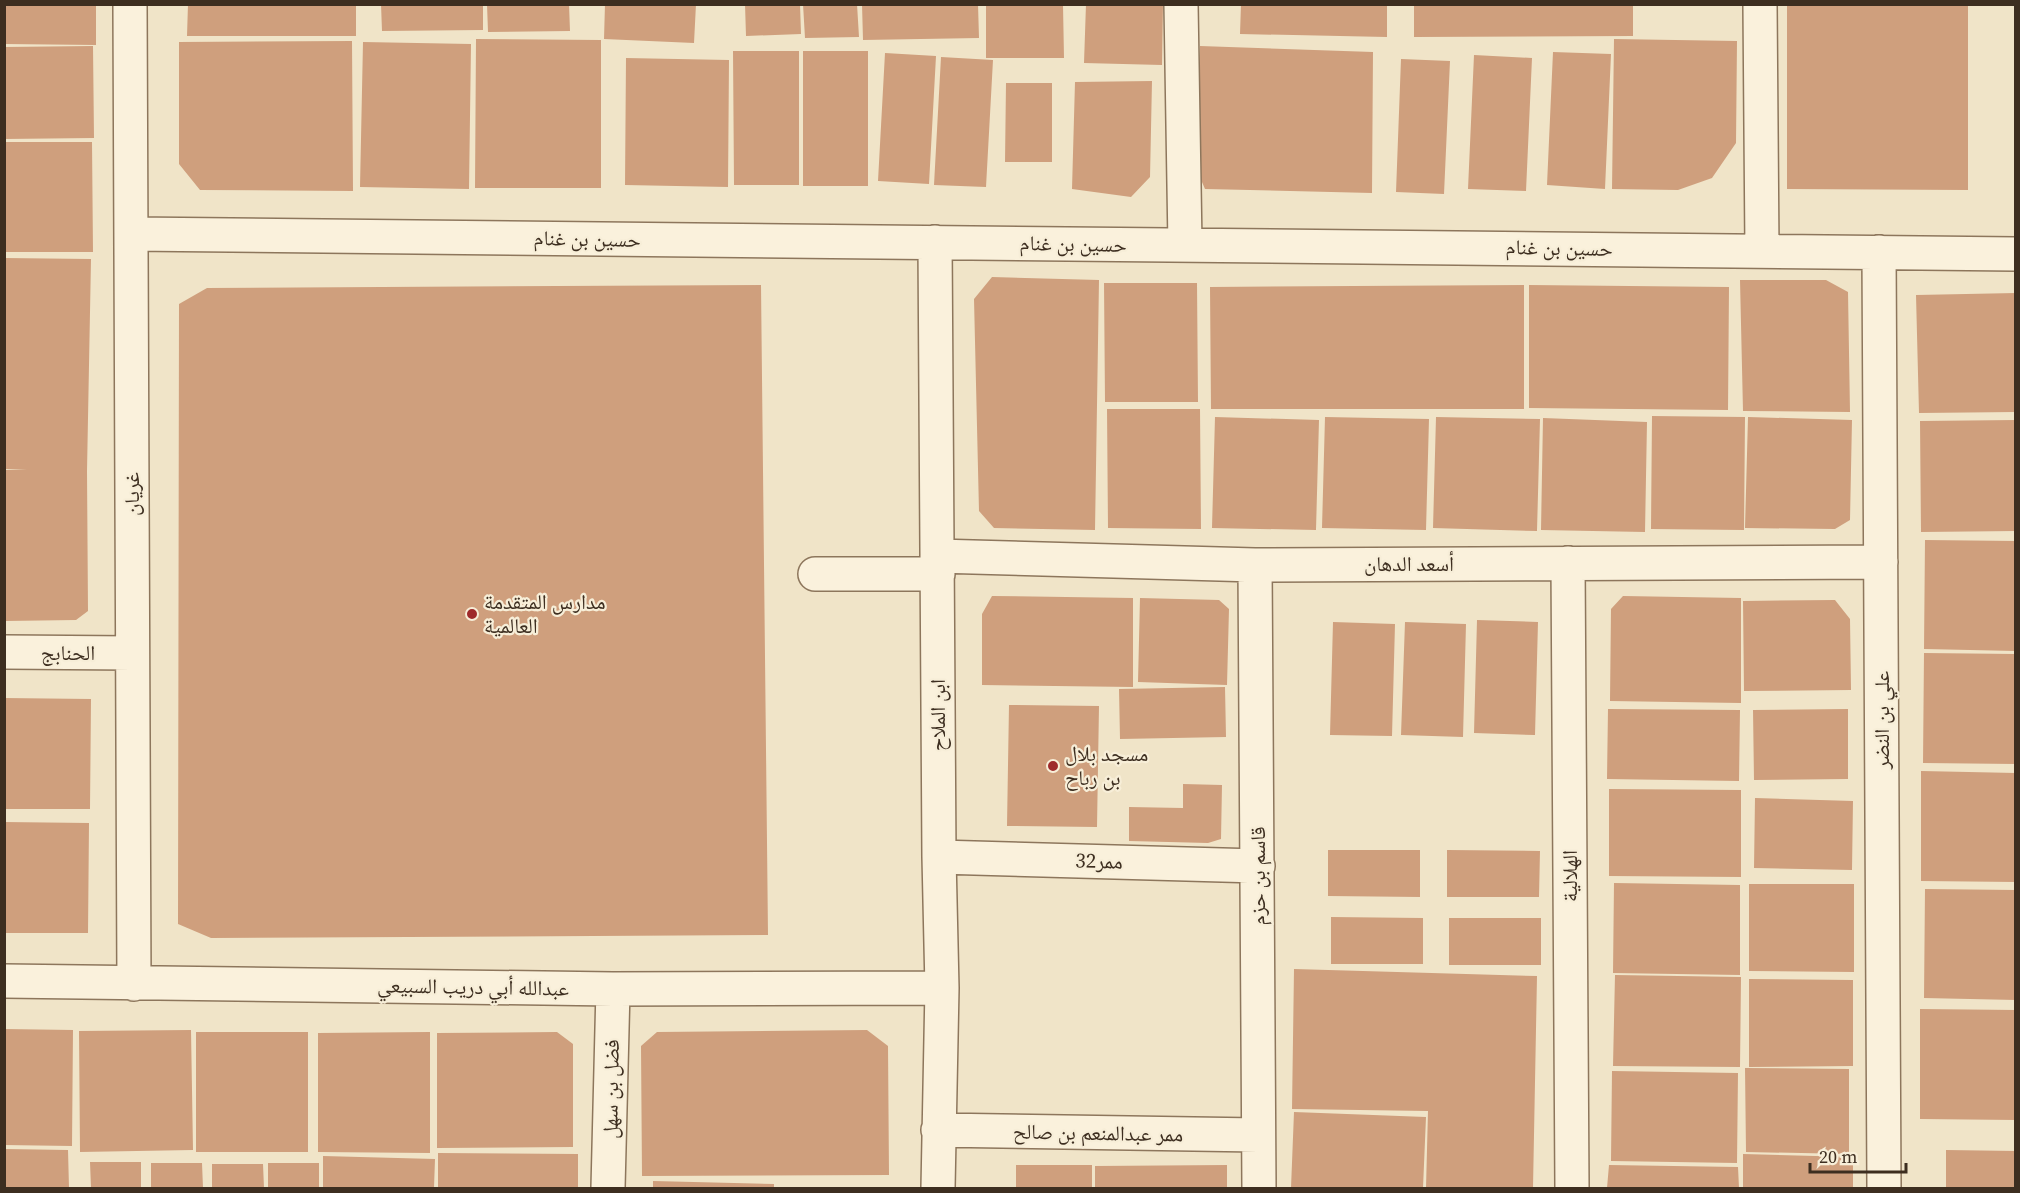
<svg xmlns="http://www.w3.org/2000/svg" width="2020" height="1193" font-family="'Source Serif 4','Noto Naskh Arabic',serif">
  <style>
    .building { fill: #cf9f7d }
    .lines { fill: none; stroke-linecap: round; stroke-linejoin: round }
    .minor-casing { stroke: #8d765c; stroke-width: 36 }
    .minor { stroke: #faf1dc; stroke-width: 33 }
    .poi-dot { fill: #9e2a2b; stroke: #f7eed8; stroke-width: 2 }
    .labels { text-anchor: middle; stroke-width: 4.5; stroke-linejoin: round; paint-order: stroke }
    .street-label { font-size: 21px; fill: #3d2e20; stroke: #f7eed8 }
    .poi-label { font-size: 21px; fill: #3d2e20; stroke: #f7eed8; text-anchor: start }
  </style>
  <rect width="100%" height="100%" fill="#f0e4c8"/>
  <path class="building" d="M4,4H96V45L4,44Z
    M188,4H356V36H187Z
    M381,4H483V30L382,31Z
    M487,4H569L570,31L488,32Z
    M605,4H696L694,43L604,39Z
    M745,4H800L801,34L746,36Z
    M803,4H857L859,37L805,38Z
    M862,4H978L979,38L863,40Z
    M1086,4H1163L1162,65L1084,63Z
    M1241,4H1387V37L1240,34Z
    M1414,4H1633V36L1414,37Z
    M1787,4H1968V190L1787,189Z
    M986,5H1063L1064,58H986Z
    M476,39L601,40V188H475Z
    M1614,39L1737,41L1736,143L1712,178L1678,190L1612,189Z
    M352,41L353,191L200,190L179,164V42Z
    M363,42L471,44L469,189L360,187Z
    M93,46L94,138L4,139V47Z
    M1200,46L1373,52L1372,193L1205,189L1196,168Z
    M733,51H799V185H734Z
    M803,51H868V186H803Z
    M1553,52L1611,54L1605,189L1547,185Z
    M885,53L936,56L929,184L878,181Z
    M1474,55L1532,58L1526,191L1468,189Z
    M941,57L993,60L986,187L934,185Z
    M626,58L729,60L728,187L625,185Z
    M1401,59L1450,61L1444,194L1396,192Z
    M1152,81L1150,177L1131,197L1072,189L1075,82Z
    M1006,83H1052V162H1005Z
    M4,142H92L93,252H4Z
    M4,258L91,259L87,471L88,611L76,620L5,621V470L27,469H4Z
    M992,277L1099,280L1095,530L994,528L979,511L974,299Z
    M1740,280H1826L1848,292L1850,412L1743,411Z
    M1104,283H1197L1198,402H1105Z
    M761,285L768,935L211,938L178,924L179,304L207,288Z
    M1524,285V409H1211L1210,287Z
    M1529,285L1729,287L1728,410L1529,408Z
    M2016,293V412L1919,413L1916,295Z
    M1107,409H1200L1201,529L1108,528Z
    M1652,416L1745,417L1744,530L1651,529Z
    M1215,417L1319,420L1316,530L1212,528Z
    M1325,417L1429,419L1426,530L1322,528Z
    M1436,417L1540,419L1537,531L1433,528Z
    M1748,417L1852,420L1850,520L1835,529L1745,528Z
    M1543,418L1647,422L1645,532L1541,530Z
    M2016,420V531L1921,532L1920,421Z
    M1925,540L2016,541V651L1924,649Z
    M992,596L1133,598V687L982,685V614Z
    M1623,596L1741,598V703L1610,701L1611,609Z
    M1140,598L1219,600L1229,609L1227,685L1138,682Z
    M1835,600L1850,619L1851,690L1744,691L1743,601Z
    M1477,620L1538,622L1535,735L1474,733Z
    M1333,622L1395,624L1392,736L1330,735Z
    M1405,622L1466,624L1463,737L1401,735Z
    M1924,653L2016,654V764L1923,763Z
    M1225,687L1226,737L1120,739L1119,689Z
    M4,698L91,699L90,809H4Z
    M1009,705L1099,706L1097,827L1007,826Z
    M1608,709L1740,710L1739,781L1607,779Z
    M1848,709V779L1754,780L1753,710Z
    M1921,771L2016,773V882L1921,881Z
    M1183,784L1222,785L1221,839L1208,843L1129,841V807L1183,808Z
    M1609,789L1741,790V877L1609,876Z
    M1755,798L1853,801L1852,870L1754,868Z
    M4,822L89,823L88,933H4Z
    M1328,850H1420V897L1328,896Z
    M1447,850L1540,851L1539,897H1447Z
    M1614,883L1740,885V975L1613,973Z
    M1749,884H1854V972L1749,971Z
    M1925,889L2016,890V1000L1924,998Z
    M1331,917L1423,918V964H1331Z
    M1449,918H1541V965H1449Z
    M1294,969L1537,976L1533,1188H1426L1428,1111L1292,1109Z
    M1615,975L1741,977L1740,1067L1613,1066Z
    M1749,979L1853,980V1066L1749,1067Z
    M1920,1009L2016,1010V1120L1920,1119Z
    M4,1029L73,1030L72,1146L4,1145Z
    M191,1030L193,1150L80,1152L79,1031Z
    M867,1030L888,1046L889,1175L642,1176L641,1046L657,1032Z
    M196,1032H308V1152H196Z
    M430,1032V1153L318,1152V1033Z
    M557,1032L573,1044V1147L437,1148V1033Z
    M1745,1068L1849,1069V1154L1746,1152Z
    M1612,1071L1738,1073L1737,1163L1611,1161Z
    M1294,1112L1426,1117L1423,1188H1291Z
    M5,1149L68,1150L69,1188H5Z
    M1946,1150L2016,1151V1188H1946Z
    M438,1153L578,1154V1188H438Z
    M1743,1154L1853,1157V1188H1743Z
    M323,1156L435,1159L434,1188H323Z
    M90,1162H141V1188H91Z
    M151,1163H202L203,1188H151Z
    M268,1163H319V1188H268Z
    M212,1164H263L264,1188H212Z
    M1016,1165H1092V1188H1016Z
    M1227,1165V1188H1095V1166Z
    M1609,1165L1738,1167L1739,1188H1607Z
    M653,1181L774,1184V1188H653Z"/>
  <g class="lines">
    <defs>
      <path id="minor" d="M130,4L134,984
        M1181,4L1185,245
        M1760,4L1762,251
        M131,234L2016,254
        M935,242L939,857L942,988L938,1188
        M1879,252L1884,1188
        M937,556L1255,565L1881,562
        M1568,563L1572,1188
        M1255,565L1259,1188
        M815,574H938
        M4,652L132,653
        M939,857L1258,866
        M4,981L613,989L942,988
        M938,1130L1258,1135
        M608,1188L613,989"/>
    </defs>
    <use href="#minor" class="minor-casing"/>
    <use href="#minor" class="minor"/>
  </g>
  <g class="poi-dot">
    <circle cx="472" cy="614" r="6"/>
    <circle cx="1053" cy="766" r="6"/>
  </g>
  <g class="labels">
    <g class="street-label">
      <text transform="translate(587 239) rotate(1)" y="7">حسين بن غنام</text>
      <text transform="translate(1073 244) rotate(1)" y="7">حسين بن غنام</text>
      <text transform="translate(1559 248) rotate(1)" y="7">حسين بن غنام</text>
      <text transform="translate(132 494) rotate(-90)" y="7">غريان</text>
      <text x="1409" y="571">أسعد الدهان</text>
      <text x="68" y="660">الحنابج</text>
      <text transform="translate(938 715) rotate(-90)" y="7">ابن الملاح</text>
      <text transform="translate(1882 720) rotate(-90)" y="7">علي بن النضر</text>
      <text transform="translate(1099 861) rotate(2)" y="7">ممر32</text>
      <text transform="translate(1258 876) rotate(-90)" y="7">قاسم بن حزم</text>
      <text transform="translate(1570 876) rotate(-90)" y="7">الهلالية</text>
      <text transform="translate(473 987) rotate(1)" y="7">عبدالله أبي دريب السبيعي</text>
      <text transform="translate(611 1089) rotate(-89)" y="7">فضل بن سهل</text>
      <text transform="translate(1098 1133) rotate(1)" y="7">ممر عبدالمنعم بن صالح</text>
    </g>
    <g class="poi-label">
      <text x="484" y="609">مدارس المتقدمة<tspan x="484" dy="24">العالمية</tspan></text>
      <text x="1065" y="761">مسجد بلال<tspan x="1065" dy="24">بن رباح</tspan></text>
    </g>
  </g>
  <rect width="2020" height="1193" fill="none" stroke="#3d2e20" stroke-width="12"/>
  <path d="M1810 1163v9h96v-9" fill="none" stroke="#3d2e20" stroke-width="3"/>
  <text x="1819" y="1163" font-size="18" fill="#3d2e20" stroke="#f7eed8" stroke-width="4.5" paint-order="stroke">20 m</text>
</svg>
